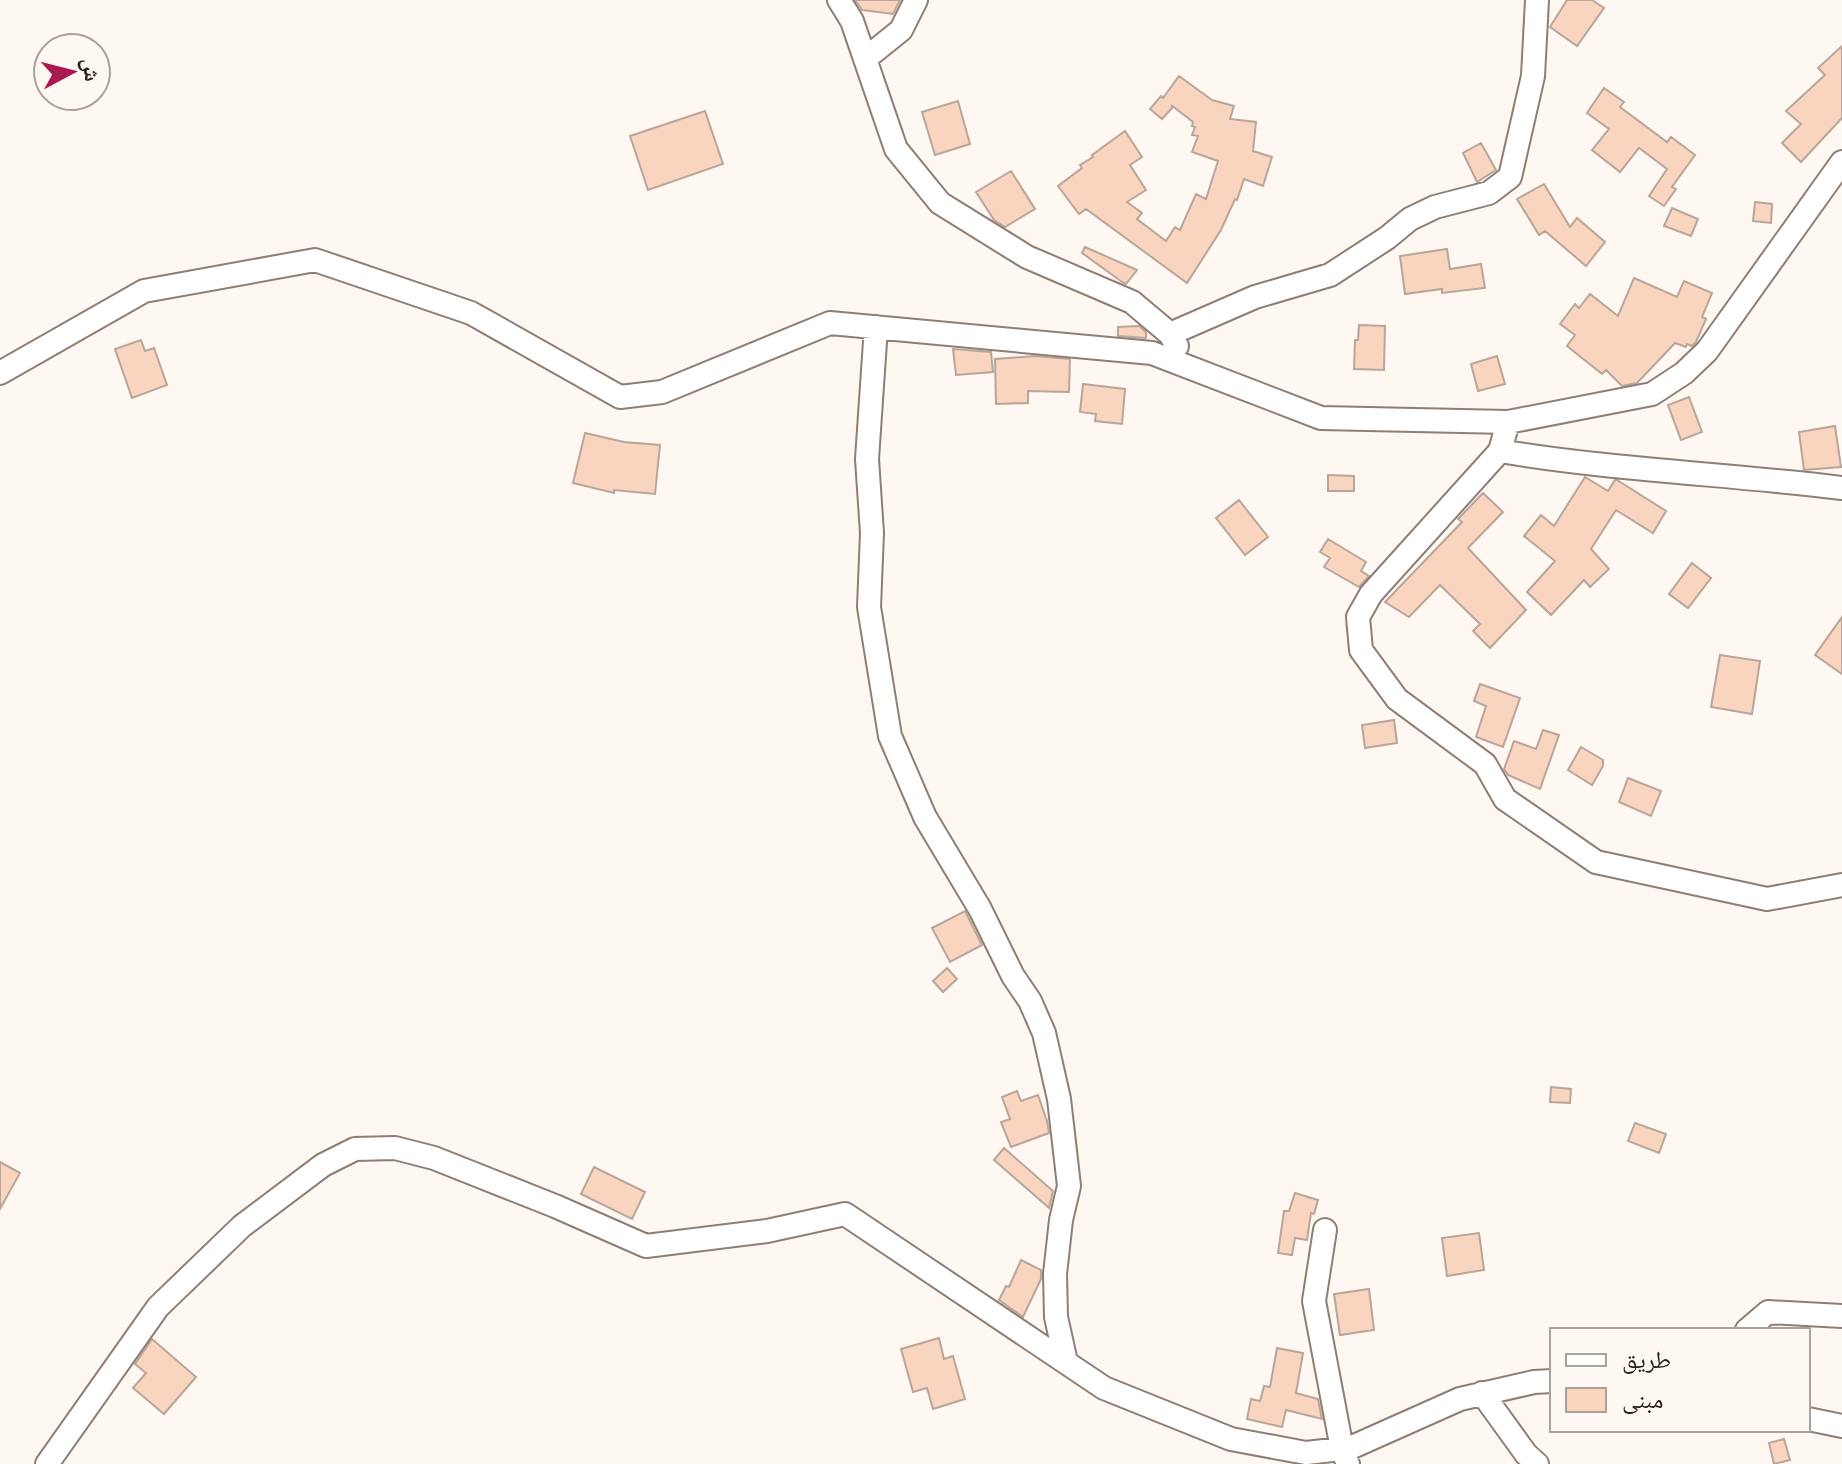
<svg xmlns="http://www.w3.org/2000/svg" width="1842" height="1464" font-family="'Golos Text','Noto Naskh Arabic',sans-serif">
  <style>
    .building { fill: #f9d4be; stroke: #b8a69a; stroke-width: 2 }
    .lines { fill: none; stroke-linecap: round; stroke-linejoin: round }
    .minor-casing { stroke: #8f7e73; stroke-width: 26 }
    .minor { stroke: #fff; stroke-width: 22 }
  </style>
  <rect width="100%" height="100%" fill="#fff7f2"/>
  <path class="building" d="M855,0H900L893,14L862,10Z
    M1567,0H1592L1604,8L1577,46L1550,27Z
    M1842,46V118L1801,162L1782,143L1801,124L1786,111L1825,75L1818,68Z
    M1179,76L1212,100L1234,106L1230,119L1256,122L1253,151L1272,157L1263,186L1244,179L1237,200L1235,199L1221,230L1187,283L1086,209L1079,214L1058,186L1082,168L1080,165L1093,157L1092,155L1125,131L1142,157L1130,165L1146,190L1127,202L1142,213L1137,219L1166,241L1175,227L1180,230L1196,194L1206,199L1218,161L1192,152L1198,136L1192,135L1195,127L1192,126L1193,122L1171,105L1173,107L1162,119L1150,109L1161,96L1163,98Z
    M1604,88L1624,102L1620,107L1667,142L1671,137L1695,155L1672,187L1676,189L1664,206L1649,196L1667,169L1639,148L1620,172L1592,150L1609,129L1587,113Z
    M958,101L970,144L935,155L922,112Z
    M705,111L723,164L648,190L630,136Z
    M1481,143L1496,170L1477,182L1463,153Z
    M1011,171L1035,209L1005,227L994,220L976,192Z
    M1544,184L1570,227L1577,218L1605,242L1586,266L1545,231L1539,235L1517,199Z
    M1755,202L1772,204L1771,223L1753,221Z
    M1672,208L1698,219L1691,236L1664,226Z
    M1085,247L1137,270L1126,284L1122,282L1082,253Z
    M1447,249L1450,269L1481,264L1485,288L1442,293V289L1405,294L1400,256Z
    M1634,278L1677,297L1684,281L1712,293L1702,317L1706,319L1696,342L1692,346L1687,344L1686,347L1675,343L1637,383L1622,386L1606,370L1602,374L1567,346L1575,335L1560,324L1575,304L1579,308L1590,294L1618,316Z
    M1359,325L1385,326L1384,370L1354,369L1355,340H1358Z
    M1139,326L1146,332V338L1118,336V327Z
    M141,340L145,351L154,348L167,385L132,398L115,349Z
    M953,349L991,352L993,372L956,375Z
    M1035,356L1070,359L1069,392L1028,391V403L996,404L995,359Z
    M1497,356L1505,384L1478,391L1471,364Z
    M1083,384L1125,389L1122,424L1095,421L1096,414L1080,412Z
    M1689,397L1702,432L1681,440L1668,405Z
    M1835,426L1841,467L1804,470L1799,432Z
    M585,433L624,442L660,445L655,494L614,490V493L573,483Z
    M1328,475L1354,476V491H1328Z
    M1585,477L1608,491L1615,480H1617L1666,511L1653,533L1616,510L1591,549L1609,569L1590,587L1584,580L1551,615L1527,592L1555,561L1524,536L1541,515L1554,526Z
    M1483,493L1503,512L1468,548L1526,610L1490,648L1473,631L1480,624L1440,585L1409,617L1385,602L1462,522L1458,519Z
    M1239,500L1268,537L1245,555L1216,518Z
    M1328,539L1366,562L1361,571L1369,576L1359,587L1324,567L1330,558L1320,552Z
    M1692,563L1711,578L1688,608L1669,594Z
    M1842,617V674L1815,655Z
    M1720,655L1760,661L1752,714L1711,707Z
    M1480,684L1520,698L1503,747L1476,737L1486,706L1474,701Z
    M1394,720L1397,743L1365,748L1362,725Z
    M1543,730L1559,735L1540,789L1508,775L1504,769L1514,741L1536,749Z
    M1581,747L1603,760V766L1592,785L1568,770Z
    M1628,778L1661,791L1651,816L1619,802Z
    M965,911L982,945L950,962L932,928Z
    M947,968L957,979L943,992L933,981Z
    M1551,1087L1571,1089L1570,1103L1550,1102Z
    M1017,1091L1021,1101L1038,1095L1047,1121L1049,1133L1011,1147L1001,1122L1010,1119L1002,1097Z
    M1635,1123L1666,1134L1659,1153L1628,1141Z
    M1004,1148L1053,1191L1049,1208L994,1160Z
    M0,1162L20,1173L0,1209Z
    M594,1167L645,1192L632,1219L581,1194Z
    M1295,1193L1318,1200L1314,1214L1311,1213L1307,1240L1295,1238L1292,1255L1278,1253L1284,1211H1289Z
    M1479,1233L1484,1270L1447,1276L1442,1238Z
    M1021,1260L1041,1270V1279L1023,1317L999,1300L1006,1286L1009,1287Z
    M1369,1289L1374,1330L1340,1335L1334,1294Z
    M939,1338L944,1359L953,1356L965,1399L933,1409L927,1388L913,1392L901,1349Z
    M152,1339L196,1377L164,1414L133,1388L146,1373L135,1364Z
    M1277,1348L1303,1353L1296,1393L1318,1399L1322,1419L1286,1410L1282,1427L1247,1419L1251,1399L1260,1401L1264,1386L1270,1387Z
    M1784,1439L1790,1460L1774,1464L1769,1443Z"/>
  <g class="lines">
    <defs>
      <path id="minor" d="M839,0L852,21L896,149L940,203L1027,257L1132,302L1170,334L1177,346
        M865,59L901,30L916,0
        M876,327L867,459L872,533L869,607L890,736L925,817L980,909L1013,976L1030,1001L1044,1033L1059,1099L1069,1186L1061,1220L1055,1274L1056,1317L1066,1362
        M1170,334L1255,297L1330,275L1387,238L1410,219L1435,207L1489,193L1510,177L1533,76L1537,0
        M0,373L144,291L315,260L471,313L620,397L662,392L830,323L1152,353L1321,418L1508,422L1652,394L1684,373L1707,351L1842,162
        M1508,422L1500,451L1371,594L1358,617L1361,650L1397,699L1485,764L1505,799L1596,862L1767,899L1842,885
        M1500,451C1613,470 1728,474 1842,488
        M1325,1230L1314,1301L1342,1449L1348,1464
        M1747,1330L1768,1312L1842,1316
        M1482,1393L1526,1454L1537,1464
        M1808,1419L1842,1426
        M47,1464L158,1307L242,1226L323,1165L355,1149L395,1148L434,1158L555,1206L646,1246L767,1231L845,1214L1104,1388L1231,1439L1306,1453L1350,1448L1460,1399L1534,1382L1552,1381"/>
    </defs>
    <use href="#minor" class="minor-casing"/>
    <use href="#minor" class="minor"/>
  </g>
  <rect x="1550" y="1328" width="260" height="104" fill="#fff7f2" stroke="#a9a19c" stroke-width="2"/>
  <rect x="1566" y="1354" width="40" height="12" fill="#ffffff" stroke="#a9a19c" stroke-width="2"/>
  <text x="1622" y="1368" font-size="24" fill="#27201c">طريق</text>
  <rect x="1566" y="1388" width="40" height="24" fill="#f9d4be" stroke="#a9a19c" stroke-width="2"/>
  <text x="1622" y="1408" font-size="24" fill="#27201c">مبنى</text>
  <g transform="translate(72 72) rotate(83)"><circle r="38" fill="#fff7f2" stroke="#a9a19c" stroke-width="2"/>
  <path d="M0-6L14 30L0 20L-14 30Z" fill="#aa1850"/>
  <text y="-12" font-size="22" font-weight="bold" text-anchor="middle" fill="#27201c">ش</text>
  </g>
</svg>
